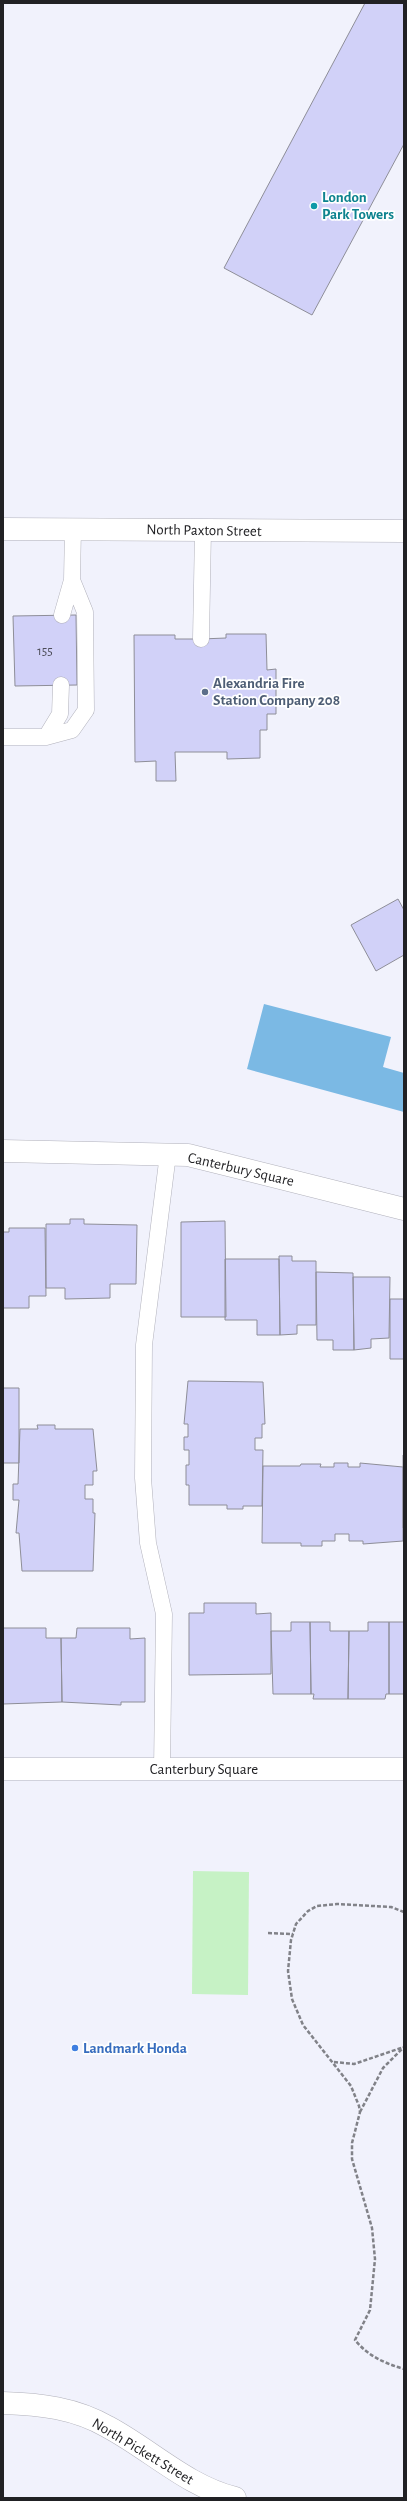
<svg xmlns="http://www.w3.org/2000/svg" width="407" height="2501" font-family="'Alegreya Sans',sans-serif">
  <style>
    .green { fill: #c6f2c5 }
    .water { fill: #7bb9e4 }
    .building { fill: #d1d1f8; stroke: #8e8e98 }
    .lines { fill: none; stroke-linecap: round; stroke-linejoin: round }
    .service-casing { stroke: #b1b1bb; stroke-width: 17 }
    .minor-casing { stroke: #b1b1bb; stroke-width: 23 }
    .tertiary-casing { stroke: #b1b1bb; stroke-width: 23 }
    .path { stroke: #818288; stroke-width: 2.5; stroke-dasharray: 4 2; stroke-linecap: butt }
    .service { stroke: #fff; stroke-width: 16 }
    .minor { stroke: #fff; stroke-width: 22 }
    .tertiary { stroke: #fff; stroke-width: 22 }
    .culture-dot { fill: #0f9aa8; stroke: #fff; stroke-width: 1.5 }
    .service-dot { fill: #5c6f8a; stroke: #fff; stroke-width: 1.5 }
    .shop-dot { fill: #3f7fe0; stroke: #fff; stroke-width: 1.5 }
    .labels { text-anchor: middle; stroke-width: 3.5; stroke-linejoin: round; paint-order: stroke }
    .number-label { font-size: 13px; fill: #4d4d59 }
    .culture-label { font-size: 15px; font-weight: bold; fill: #0d838f; stroke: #fff; text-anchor: start }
    .street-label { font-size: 15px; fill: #212124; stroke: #fff }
    .service-label { font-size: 15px; font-weight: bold; fill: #4e5e75; stroke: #fff; text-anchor: start }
    .shop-label { font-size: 15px; font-weight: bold; fill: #366cbe; stroke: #fff; text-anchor: start }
  </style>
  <rect width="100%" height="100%" fill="#f1f2fc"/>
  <path class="green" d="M193,1871L249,1872L248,1995L192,1994Z"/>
  <path class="water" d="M264,1004L391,1037L383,1067L404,1073V1112L247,1069Z"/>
  <path class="building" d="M365,3H404V144L312,315L224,268Z
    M76,615L77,685L15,686L13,616Z
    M226,634H266L267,670L276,669V714H267V730H260V758L227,759V752H175L176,781H156V761L135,762L134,635H175V639H201L226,638Z
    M398,899L404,910V955L376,971L351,925Z
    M70,1219H84V1224L137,1225L136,1284H110V1298L65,1299V1288H46V1224H70Z
    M225,1221L226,1317H181V1222Z
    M9,1228H45L46,1296H29V1308H3V1232H9Z
    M279,1256H292V1261H316V1325H297V1334L280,1335Z
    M225,1259H279L280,1335H257V1320H225Z
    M316,1272L353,1273L354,1350H333V1340H317Z
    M353,1277H390L389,1338L371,1339V1348L354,1350Z
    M390,1299H404V1359H390Z
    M188,1381L263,1382L265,1424H262V1438H255V1450H263L262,1506H243V1509H227V1505H189V1485H186V1465H189V1450H184V1437H188V1424H184Z
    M3,1388H19V1463H3Z
    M37,1425H55V1429H93L97,1471H93V1485H85V1499H93V1513H95L93,1571H22L19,1533H16L19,1500H13V1484H18L20,1429H38Z
    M403,1455H404V1528H403Z
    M334,1463H348V1467H360V1463L403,1467V1541L363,1544V1541H349V1534H335V1541H322V1546H301V1543H262L263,1466H300L301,1464H321L320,1467H334Z
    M204,1603H256V1614L271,1613V1674L189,1675V1613H204Z
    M291,1622H310L311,1694H273L271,1631H291Z
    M310,1622H330V1631H349L348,1699H313L314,1694H311Z
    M368,1622H389V1694H386L385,1699H348L349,1631H368Z
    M389,1622H404V1694H389Z
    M3,1628H46V1638H61L62,1702L3,1704Z
    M77,1628H130V1639L145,1638V1702H121V1705L62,1702L61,1638H76Z"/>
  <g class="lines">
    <defs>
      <path id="service" d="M62,615L72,580
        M201,639L203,530
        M3,737H46L72,730L86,710L85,612L72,580L73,528
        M46,737L60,714L61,685
        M162,1769L164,1614L148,1543L143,1478L144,1345L168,1154"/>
      <path id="minor" d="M3,529L404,531
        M3,1151L188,1155L404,1209
        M3,1769H404"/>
      <path id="tertiary" d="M3,2403C40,2404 75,2408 108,2427C151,2450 187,2486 235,2498"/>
    </defs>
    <use href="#service" class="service-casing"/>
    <use href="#minor" class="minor-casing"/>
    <use href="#tertiary" class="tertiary-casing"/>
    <path class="path" d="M404,1912L391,1907L337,1904L317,1906L308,1911L296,1924L291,1940L288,1971L292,1999L303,2025L351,2086L359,2106L360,2112L352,2143V2159L372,2228L375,2259L370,2310L355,2340C368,2356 384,2363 404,2369
      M268,1933L293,1934
      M334,2062L354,2064L404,2047
      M360,2112L383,2068L404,2047"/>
    <use href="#service" class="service"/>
    <use href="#minor" class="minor"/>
    <use href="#tertiary" class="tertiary"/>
  </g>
  <circle class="culture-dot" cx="314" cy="206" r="4"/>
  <circle class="service-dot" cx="205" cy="692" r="4"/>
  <circle class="shop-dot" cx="75" cy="2048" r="4"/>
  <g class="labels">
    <g class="number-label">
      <text x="45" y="655">155</text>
    </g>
    <g class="culture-label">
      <text x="322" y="202">London<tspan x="322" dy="17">Park Towers</tspan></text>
    </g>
    <g class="street-label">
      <text transform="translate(204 530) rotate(1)" y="5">North Paxton Street</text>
      <text transform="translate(241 1169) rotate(13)" y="5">Canterbury Square</text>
      <text x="204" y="1774">Canterbury Square</text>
      <text transform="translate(143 2451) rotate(31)" y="5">North Pickett Street</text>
    </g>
    <g class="service-label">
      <text x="213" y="688">Alexandria Fire<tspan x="213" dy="17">Station Company 208</tspan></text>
    </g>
    <g class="shop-label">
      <text x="83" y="2053">Landmark Honda</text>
    </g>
  </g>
  <rect width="407" height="2501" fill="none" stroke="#212124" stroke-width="8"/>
</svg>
